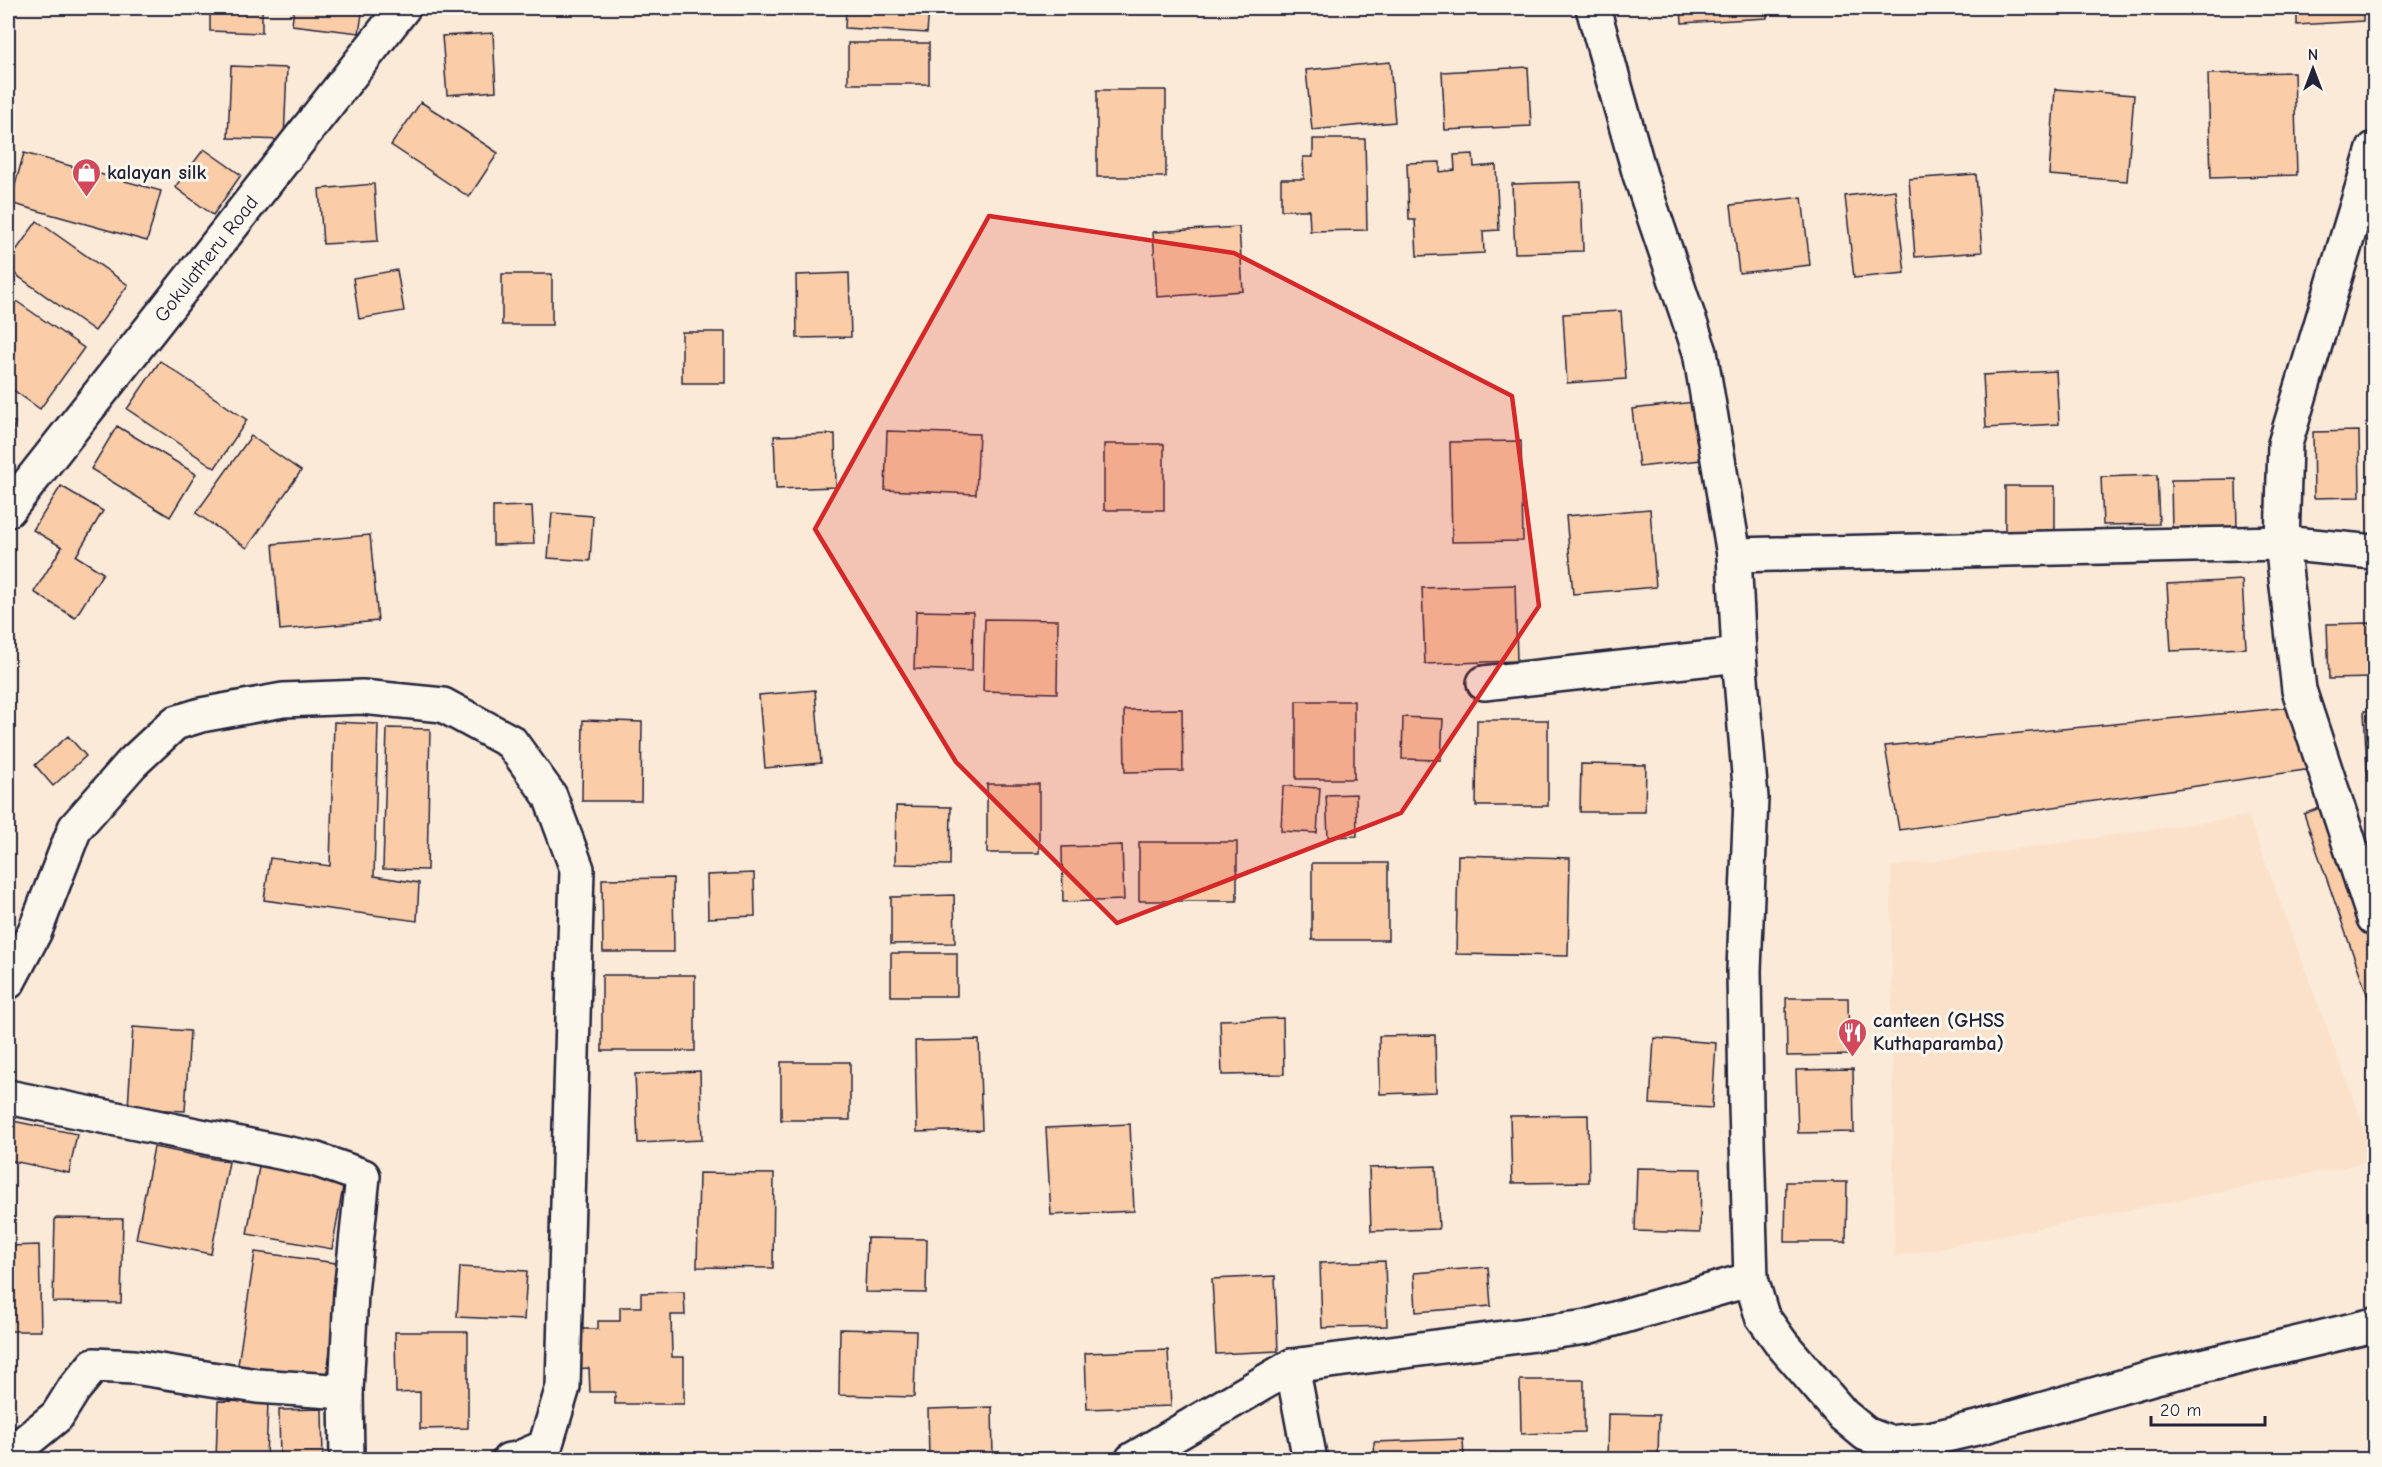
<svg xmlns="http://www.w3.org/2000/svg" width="2382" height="1467" font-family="'Comic Neue',sans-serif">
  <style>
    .built { fill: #fbe1ca }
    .building { fill: #facca8; stroke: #22223b; stroke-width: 1.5 }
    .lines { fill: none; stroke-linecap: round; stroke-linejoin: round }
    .street-casing { stroke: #22223b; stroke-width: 38 }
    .street { stroke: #fbf7ec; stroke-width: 33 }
    .marked { fill: #d62828; fill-opacity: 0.2; stroke: #d62828; stroke-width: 4.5; stroke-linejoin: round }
    .labels { text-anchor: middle; stroke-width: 6; stroke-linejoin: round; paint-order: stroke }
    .poi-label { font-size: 20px; font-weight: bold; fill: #22223b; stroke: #fbf7ec; text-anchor: start }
    .street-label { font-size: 20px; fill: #22223b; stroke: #fbf7ec }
  </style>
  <rect width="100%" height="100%" fill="#fbead8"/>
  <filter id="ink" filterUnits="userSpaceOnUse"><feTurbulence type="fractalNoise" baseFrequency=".0167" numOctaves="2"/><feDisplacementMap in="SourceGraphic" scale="12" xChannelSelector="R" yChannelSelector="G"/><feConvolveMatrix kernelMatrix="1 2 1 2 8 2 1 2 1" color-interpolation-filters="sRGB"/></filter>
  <g filter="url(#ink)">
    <path class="built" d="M2248,816L2374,1154V1161L1894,1257L1891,867Z"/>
    <path class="building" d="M82,8H160V11H82Z
      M210,8H262V33L210,31Z
      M294,8H363L359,33L292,25Z
      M846,8H929L927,33L845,28Z
      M1681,8H1767V18L1682,23Z
      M2297,8H2363V21L2297,25Z
      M493,33L496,91L447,95L442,36Z
      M848,43H929V84H848Z
      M1390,62L1395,122L1312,130L1306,70Z
      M231,66L287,68L284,140L228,138Z
      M1528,67L1531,126L1445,130L1442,72Z
      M2294,72L2297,175L2211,178L2208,74Z
      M2055,89L2134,95L2127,181L2049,175Z
      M1097,90H1166V177H1097Z
      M421,102L498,153L469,197L391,145Z
      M1313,139H1365L1367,230L1310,231L1309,210H1281V179H1304L1303,157H1313Z
      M204,149L241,175L213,215L175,187Z
      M24,153L161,191L147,241L10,203Z
      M1473,154L1474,167L1496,165L1499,230L1483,231L1484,253L1417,256L1415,220H1409L1407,163L1440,162V172L1455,170L1454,155Z
      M1976,174L1982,252L1915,257L1909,179Z
      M1581,182L1583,251L1515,253L1512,184Z
      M374,184L378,241L323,244L319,189Z
      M1895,190L1905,273L1854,278L1845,196Z
      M1802,197L1810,265L1739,273L1731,205Z
      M37,221L128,285L95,331L8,269V262Z
      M1239,227L1243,291L1157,297L1153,232Z
      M397,270L404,311L359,319L353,278Z
      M849,273L851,337L797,338L796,275Z
      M502,274H552V325H502Z
      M16,301L84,348L40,409L8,386V313Z
      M1621,311L1626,379L1567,383L1563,314Z
      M682,332H725V383H682Z
      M160,361L247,420L215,468L127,409Z
      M2056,371L2059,424L1986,428L1983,375Z
      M1694,402L1701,460L1639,467L1632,409Z
      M8,421L15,422L8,451Z
      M117,426L196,474L170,517L91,469Z
      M887,431L979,434L976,494L885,490Z
      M2359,431L2360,497L2314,498L2313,432Z
      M835,434L836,487L776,489L774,436Z
      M251,436L301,471L247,548L196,513Z
      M1521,441L1523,541L1452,542L1450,442Z
      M1104,444H1164V510H1104Z
      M2157,475L2159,524L2103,525L2101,477Z
      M2236,479L2237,529L2172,530L2171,480Z
      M61,486L103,511L76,556L103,573L75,618L34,592L62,547L33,530Z
      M2005,486H2055V532H2005Z
      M532,506L534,544L493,545V507Z
      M1650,509L1656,587L1573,594L1566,516Z
      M552,513L593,516L590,561L548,558Z
      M370,535L378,621L280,630L273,544Z
      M2242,580L2246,648L2171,651L2167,584Z
      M1515,585L1517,661L1425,664L1422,588Z
      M916,611L973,612L972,671L914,669Z
      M985,619L1058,620L1057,693L983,691Z
      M2370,623L2372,678L2329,679L2327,624Z
      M815,690L821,763L765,768L759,695Z
      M1296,701H1354V779H1296Z
      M2313,705L2325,767L1899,830L1885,746Z
      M1182,709L1183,771L1125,772L1124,710Z
      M2374,710V770H2367L2364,711Z
      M1403,717L1443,719L1441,760L1402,759Z
      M583,720L642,722L641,801H582Z
      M1477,720H1548V806H1476Z
      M334,722L378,724L374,876L419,883L417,921L264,900L270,858L330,866Z
      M387,728L430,729L427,870L383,869Z
      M68,736L86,756L53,786L35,765Z
      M1581,764L1646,765L1645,812H1580Z
      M987,784H1039V853H987Z
      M1283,786L1320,788L1317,833L1281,831Z
      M1356,794L1357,836L1328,837L1326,795Z
      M2345,798L2374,872V1014L2304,814Z
      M896,806L951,807L950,865L895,864Z
      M1139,842H1237V901H1139Z
      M1122,845L1124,900L1063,902L1062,847Z
      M1458,855L1570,858L1568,956L1456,954Z
      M1312,863H1388V940H1312Z
      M754,873L755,916L708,918L707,875Z
      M673,878L674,952H603L602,879Z
      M954,895L955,943L891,944V897Z
      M891,953H957V996H891Z
      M602,975H695V1051H602Z
      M1786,998H1848L1849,1055L1787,1056Z
      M1283,1018L1284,1074L1222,1075L1220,1020Z
      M133,1027L190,1031L185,1111L128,1108Z
      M1435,1035L1436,1092L1380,1094L1379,1036Z
      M1654,1038L1716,1043L1712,1108L1650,1104Z
      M979,1040L982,1130L917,1132L915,1041Z
      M781,1062H850V1120H781Z
      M1853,1069L1854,1132L1798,1133L1796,1070Z
      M700,1071L702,1140L638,1143L635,1074Z
      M1588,1115L1589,1182L1512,1183L1510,1116Z
      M8,1120L77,1134L69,1173L8,1160Z
      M1130,1124L1134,1211L1051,1215L1046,1128Z
      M154,1147L229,1162L211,1254L136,1239Z
      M260,1161L345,1176L332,1249L247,1234Z
      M1436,1166L1439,1229L1371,1231L1369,1168Z
      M1637,1168L1701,1169L1700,1233L1635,1231Z
      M699,1173L774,1174L773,1268L697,1267Z
      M1786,1182H1847L1846,1242H1785Z
      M55,1218L123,1219L121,1303L53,1302Z
      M867,1238L927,1239L926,1293L865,1292Z
      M39,1245L41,1331H8V1246Z
      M255,1252L343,1264L326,1378L238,1365Z
      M1385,1261L1387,1326L1322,1328L1320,1263Z
      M460,1267L527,1271L524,1320L457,1317Z
      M1488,1267L1491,1306L1416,1312L1414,1273Z
      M1275,1276L1278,1351L1216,1354L1212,1279Z
      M684,1292L685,1315H671L672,1357H684V1404H615V1392H590L589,1368L574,1369V1329H598V1321H620V1307H641V1293Z
      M840,1329L916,1331L914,1397L839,1395Z
      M395,1332H468V1428L420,1429V1392L396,1393Z
      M1168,1350L1171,1406L1087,1409L1085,1353Z
      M1520,1380H1584V1432L1521,1434Z
      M218,1401L268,1402L266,1460H216Z
      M992,1407L993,1459L929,1460L928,1409Z
      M322,1409L323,1460H280L279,1410Z
      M1608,1414L1659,1415L1658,1460H1607Z
      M1463,1439L1464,1460H1375L1374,1442Z"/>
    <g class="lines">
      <defs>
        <g id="street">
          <path d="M1593,8L1640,175L1700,352L1734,555L1739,655L1751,798L1744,970L1746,1106L1751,1279L1762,1316L1782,1344L1843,1415L1866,1434L1889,1443L1929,1439L1981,1427L2156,1377L2374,1325"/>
          <path d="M2374,149L2285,444L2282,543L2299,690L2374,918"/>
          <path id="s1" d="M8,510L403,8"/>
          <path d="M1734,555L2282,543L2374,552"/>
          <path d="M1484,683L1739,655"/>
          <path d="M8,982L35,931L75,828L132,763L175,723L201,715L283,700L362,697L443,705L511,742L550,796L577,869L563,1387L545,1447L517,1459L509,1460"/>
          <path d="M8,1097L314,1159L363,1176L351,1293L346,1392"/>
          <path d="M1292,1366L1310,1460"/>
          <path d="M8,1449L24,1443L57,1416L74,1389L94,1365L134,1367L257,1386L346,1392L347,1460"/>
          <path d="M1132,1460L1292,1366L1587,1327L1751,1279"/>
        </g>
      </defs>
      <use href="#street" class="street-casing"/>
      <use href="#street" class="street"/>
    </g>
  </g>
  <path class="marked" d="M989,216L1234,253L1512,396L1539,606L1401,813L1117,923L956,762L815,529Z"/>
  <defs>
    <symbol id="shop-pin" viewBox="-11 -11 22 30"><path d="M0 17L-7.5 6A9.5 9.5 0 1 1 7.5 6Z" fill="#d1495b" stroke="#fbf7ec"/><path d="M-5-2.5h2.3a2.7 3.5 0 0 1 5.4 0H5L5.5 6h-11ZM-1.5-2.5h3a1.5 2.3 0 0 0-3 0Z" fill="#fff"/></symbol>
    <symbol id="restaurant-pin" viewBox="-11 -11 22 30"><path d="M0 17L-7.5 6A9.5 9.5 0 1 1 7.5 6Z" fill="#d1495b" stroke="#fbf7ec"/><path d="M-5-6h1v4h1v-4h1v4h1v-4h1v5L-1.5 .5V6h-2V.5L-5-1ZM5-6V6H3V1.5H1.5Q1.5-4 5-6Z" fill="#fff"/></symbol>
  </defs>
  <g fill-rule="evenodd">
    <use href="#shop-pin" x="70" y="156" width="33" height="45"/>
    <use href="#restaurant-pin" x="1836" y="1016" width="33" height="45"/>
  </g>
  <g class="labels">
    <g class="poi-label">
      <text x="107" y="179">kalayan silk</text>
      <text x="1873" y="1027">canteen (GHSS<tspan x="1873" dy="23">Kuthaparamba)</tspan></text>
    </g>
    <g class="street-label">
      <text dy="7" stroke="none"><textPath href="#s1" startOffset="320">Gokulatheru Road</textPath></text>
    </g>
  </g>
  <rect width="2382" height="1467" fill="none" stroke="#fbf7ec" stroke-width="30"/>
  <rect x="15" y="15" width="2352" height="1437" fill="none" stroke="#22223b" stroke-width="2" filter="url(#ink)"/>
  <g transform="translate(2313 69)" stroke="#fbf7ec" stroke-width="4.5" paint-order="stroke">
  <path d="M0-4.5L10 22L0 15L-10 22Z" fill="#22223b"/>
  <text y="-9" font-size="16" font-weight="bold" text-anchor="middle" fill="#22223b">N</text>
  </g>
  <path d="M2151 1416v9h114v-9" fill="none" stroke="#22223b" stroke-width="3"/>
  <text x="2160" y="1416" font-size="18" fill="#22223b" stroke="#fbf7ec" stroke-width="4.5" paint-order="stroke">20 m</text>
</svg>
